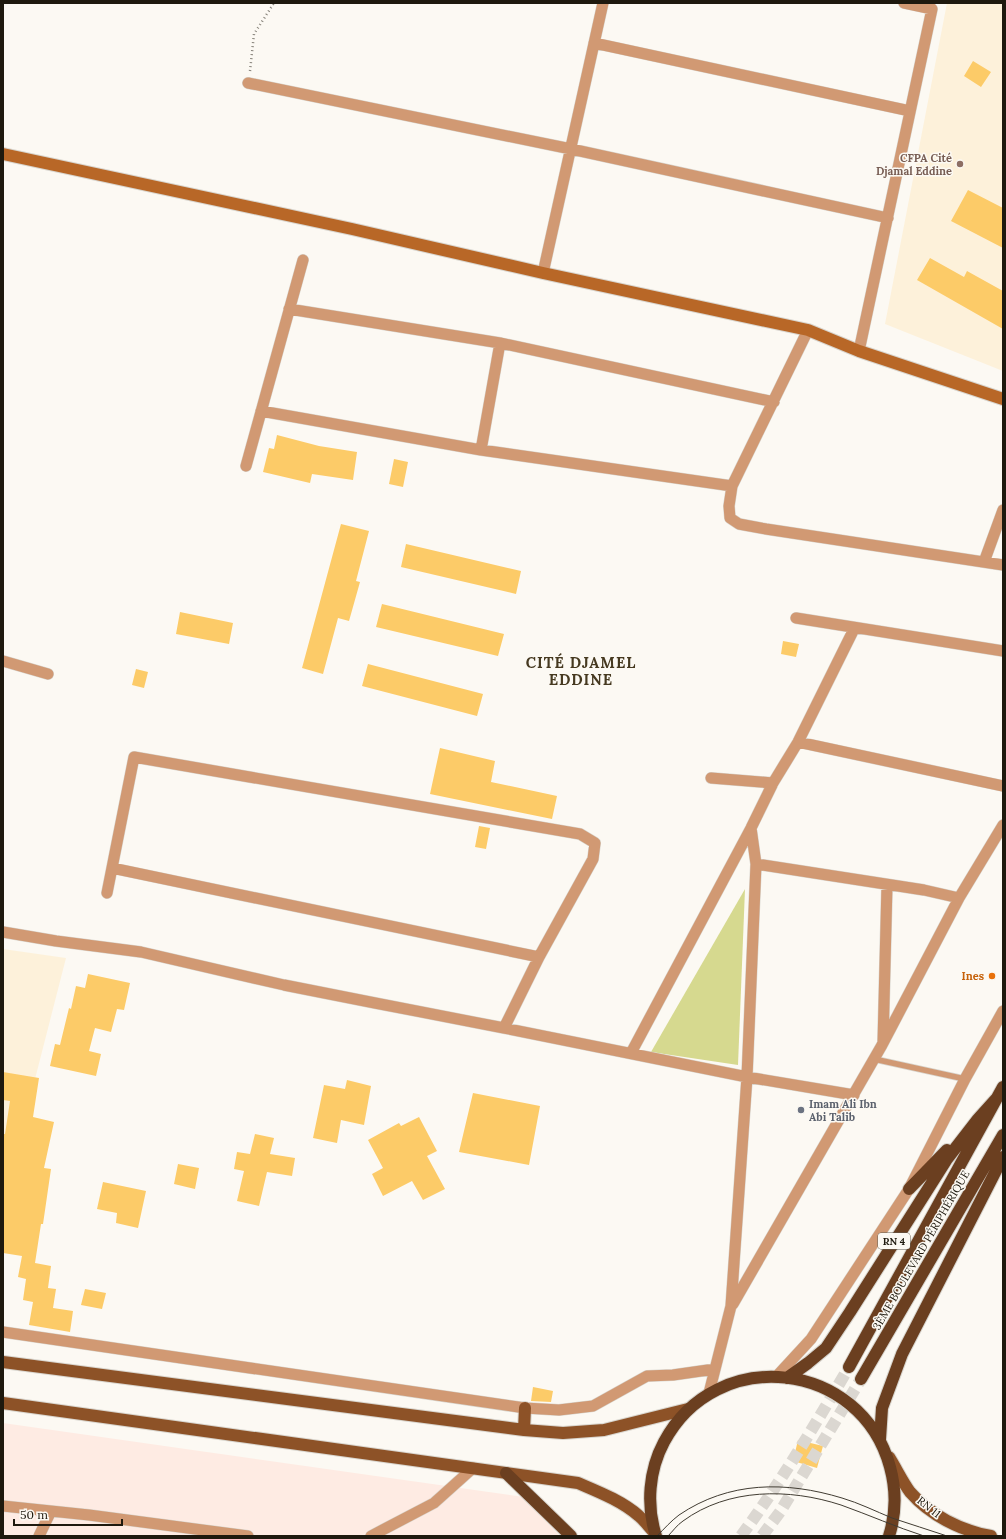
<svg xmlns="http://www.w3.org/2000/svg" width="1006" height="1539" font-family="Lora,serif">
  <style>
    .commercial { fill: #feebe3 }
    .built { fill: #fdf1da }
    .green { fill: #d6d98f }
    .building { fill: #fccb68 }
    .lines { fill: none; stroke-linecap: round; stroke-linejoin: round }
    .highway-tunnel { stroke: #dbd7d1; stroke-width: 12; stroke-dasharray: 12 6; stroke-linecap: butt }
    .lane-casing { stroke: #d8d5ce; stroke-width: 7 }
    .street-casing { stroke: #d8d5ce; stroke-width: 12 }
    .secondary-casing { stroke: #d8d5ce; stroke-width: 14 }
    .primary-casing { stroke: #d8d5ce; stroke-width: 14 }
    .highway-casing { stroke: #d8d5ce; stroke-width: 14 }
    .path { stroke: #868279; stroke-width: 2.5; stroke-dasharray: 1 3; stroke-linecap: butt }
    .lane { stroke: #d19973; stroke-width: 5.5 }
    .street { stroke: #d19973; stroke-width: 11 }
    .secondary { stroke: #b86727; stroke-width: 12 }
    .primary { stroke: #8d5227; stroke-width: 12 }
    .highway { stroke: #6b3f20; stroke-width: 12 }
    .tram { stroke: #413c32; stroke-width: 1 }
    .education-dot { fill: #8d6e63; stroke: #fcf9f3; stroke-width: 1.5 }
    .food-dot { fill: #e8710a; stroke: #fcf9f3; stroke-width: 1.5 }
    .worship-dot { fill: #6b7280; stroke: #fcf9f3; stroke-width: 1.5 }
    .labels { text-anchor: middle; stroke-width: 3; stroke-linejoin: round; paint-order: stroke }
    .shield { fill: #fcf9f3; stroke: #615c53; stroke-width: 1 }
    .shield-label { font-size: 10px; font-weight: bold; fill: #1e190e }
    .education-label { font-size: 11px; font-weight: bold; fill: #785e54; stroke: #fcf9f3; text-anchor: end }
    .food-label { font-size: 11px; font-weight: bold; fill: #c56008; stroke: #fcf9f3; text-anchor: end }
    .worship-label { font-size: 11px; font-weight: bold; fill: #5b616d; stroke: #fcf9f3; text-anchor: start }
    .street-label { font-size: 11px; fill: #1e190e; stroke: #fcf9f3 }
    .district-label { font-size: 15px; font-weight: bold; letter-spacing: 1px; fill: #463920; stroke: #fcf9f3 }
  </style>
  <rect width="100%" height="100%" fill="#fcf9f3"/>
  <path class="commercial" d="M3,1423L524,1497L560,1536H3Z"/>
  <path class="built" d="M947,3H1003V371L885,324Z
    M3,949L66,958L3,1204Z"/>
  <path class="green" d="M745,889L738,1065L651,1052Z"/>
  <path class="building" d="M973,61L991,72L981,87L964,76Z
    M968,190L1003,208V248L951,221Z
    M930,258L964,277L967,271L1003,291V329L917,280Z
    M277,435L319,446L357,452L353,480L312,474L310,483L263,472L269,448L274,449Z
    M394,459L408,462L403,487L389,484Z
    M341,524L369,531L356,581L360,582L349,621L338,618L323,674L302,668Z
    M406,544L521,571L516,594L401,567Z
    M382,604L504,634L498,656L376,627Z
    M180,612L233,623L229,644L176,634Z
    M783,641L799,644L796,657L781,654Z
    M368,664L483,694L477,716L362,686Z
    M136,669L148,672L144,688L132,685Z
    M440,748L495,761L491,782L557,796L552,819L430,794Z
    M479,826L490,828L486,849L475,847Z
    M88,974L130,983L124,1010L117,1009L111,1032L95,1028L89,1051L101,1054L96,1076L50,1066L55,1044L60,1045L69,1008L71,1009L76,986L85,988Z
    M3,1072L39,1078L33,1117L54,1122L44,1168L51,1169L43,1224H41L35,1263L51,1266L48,1288L56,1289L53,1308L73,1311L70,1332L29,1325L33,1302L23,1300L26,1279L18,1277L22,1256L3,1253V1134H5L10,1101L3,1100Z
    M347,1080L371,1086L364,1125L341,1120L337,1143L313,1138L324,1085L345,1089Z
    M473,1093L540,1106L529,1165L459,1152Z
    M419,1117L437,1151L427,1156L445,1189L423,1200L412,1181L383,1196L372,1174L383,1168L368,1140L399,1123L401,1126Z
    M255,1134L274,1138L270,1154L295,1158L292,1176L267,1172L259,1206L237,1201L244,1171L234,1169L237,1152L250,1154Z
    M178,1164L199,1168L195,1189L174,1184Z
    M103,1182L146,1191L138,1228L116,1223L117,1213L97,1209Z
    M85,1289L106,1293L102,1309L81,1305Z
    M533,1387L553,1391L551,1402L531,1401Z
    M798,1440L823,1446L817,1468L793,1461Z"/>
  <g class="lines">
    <path class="highway-tunnel" d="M741,1536C781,1482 815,1425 849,1367
      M762,1536L780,1512L861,1379"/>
    <defs>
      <path id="lane" d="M874,1059L965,1079"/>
      <path id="street" d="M594,43L910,111
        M248,83L571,149L888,218
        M543,273L603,3
        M289,309L500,343L774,402
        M808,330L732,486L729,506L730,518L739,524L766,529L1003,565
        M859,351L932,9L904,3
        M261,411L481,450L732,486
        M481,450L500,343
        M246,466L303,260
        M984,562L1003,510
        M796,618L1003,651
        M3,661L48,674
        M798,742L1003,786
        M711,778L773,783
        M756,864L924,890L959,898
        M112,868L539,957
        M107,893L134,757L580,834L595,843L593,859L539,957L504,1028
        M3,932L56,941L141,952L284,985L375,1003L504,1028L747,1077L854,1095
        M883,1043L887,885
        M631,1053L751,828L773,783L798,742L854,629
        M733,1304L882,1045L959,898L1003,825
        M3,1332L525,1408L559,1410L593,1406L647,1376L673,1375L715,1369
        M776,1377L811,1339L909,1189L965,1079L1003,1011
        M709,1393L731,1306L747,1077L756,864L751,828
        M3,1506L89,1515L248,1536
        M39,1536L51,1511
        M371,1536L434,1503L473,1468"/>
      <path id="secondary" d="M3,154L352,229L543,273L808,330L859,351L1003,399"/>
      <path id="primary" d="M3,1362L524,1430L563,1433L604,1430L688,1409
        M3,1403L578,1483C599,1492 622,1501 639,1516C645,1521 649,1527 654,1532
        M524,1430L525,1408
        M889,1457C896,1468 902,1481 910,1492C930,1515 961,1531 991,1536"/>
      <path id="highway" d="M909,1189L947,1150
        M849,1367L1003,1087
        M787,1378L808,1363L826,1348L850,1312L947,1159L978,1119L996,1099
        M861,1379L1003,1135
        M880,1439L882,1408L902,1354L1003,1157
        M506,1473L571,1536
        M656,1536C646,1505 649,1470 664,1442C716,1344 861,1360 890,1467C896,1489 896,1514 889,1536"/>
    </defs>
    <use href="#lane" class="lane-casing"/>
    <use href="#street" class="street-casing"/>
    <use href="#secondary" class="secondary-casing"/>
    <use href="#primary" class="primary-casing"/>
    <use href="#highway" class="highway-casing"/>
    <path class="path" d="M250,71L254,34L274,3"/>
    <use href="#lane" class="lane"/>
    <use href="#street" class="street"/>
    <use href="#secondary" class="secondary"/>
    <use href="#primary" class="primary"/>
    <use href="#highway" class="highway"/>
    <path class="tram" d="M657,1536C664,1529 671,1521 679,1515C729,1481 786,1481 842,1498C859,1503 875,1511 892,1518C910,1524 929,1530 947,1536
      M668,1536C673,1531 677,1525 683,1521C728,1488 789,1488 841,1505C869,1515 896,1527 924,1536"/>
  </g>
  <circle class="education-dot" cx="960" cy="164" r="4"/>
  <circle class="food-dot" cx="992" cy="976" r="4"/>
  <circle class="worship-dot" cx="801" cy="1110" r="4"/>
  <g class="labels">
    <rect class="shield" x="878" y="1233" width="32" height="16" rx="3"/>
    <g class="shield-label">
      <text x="894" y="1245">RN 4</text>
    </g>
    <g class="education-label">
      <text x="952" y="162">CFPA Cité<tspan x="952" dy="13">Djamal Eddine</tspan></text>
    </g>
    <g class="food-label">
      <text x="984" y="980">Ines</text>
    </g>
    <g class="worship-label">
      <text x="809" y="1108">Imam Ali Ibn<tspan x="809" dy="13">Abi Talib</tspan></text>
    </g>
    <g class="street-label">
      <text transform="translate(921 1250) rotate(-60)" y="4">3ÈME BOULEVARD PÉRIPHÉRIQUE</text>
      <text transform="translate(929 1507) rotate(38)" y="4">RN 11</text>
    </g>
    <g class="district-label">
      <text x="581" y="668">CITÉ DJAMEL<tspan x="581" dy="17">EDDINE</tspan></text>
    </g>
  </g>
  <rect width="1006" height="1539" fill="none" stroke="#1e190e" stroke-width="8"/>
  <path d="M14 1519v6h108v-6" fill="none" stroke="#1e190e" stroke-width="2"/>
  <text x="20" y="1519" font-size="12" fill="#1e190e" stroke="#fcf9f3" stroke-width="3" paint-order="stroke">50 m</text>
</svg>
